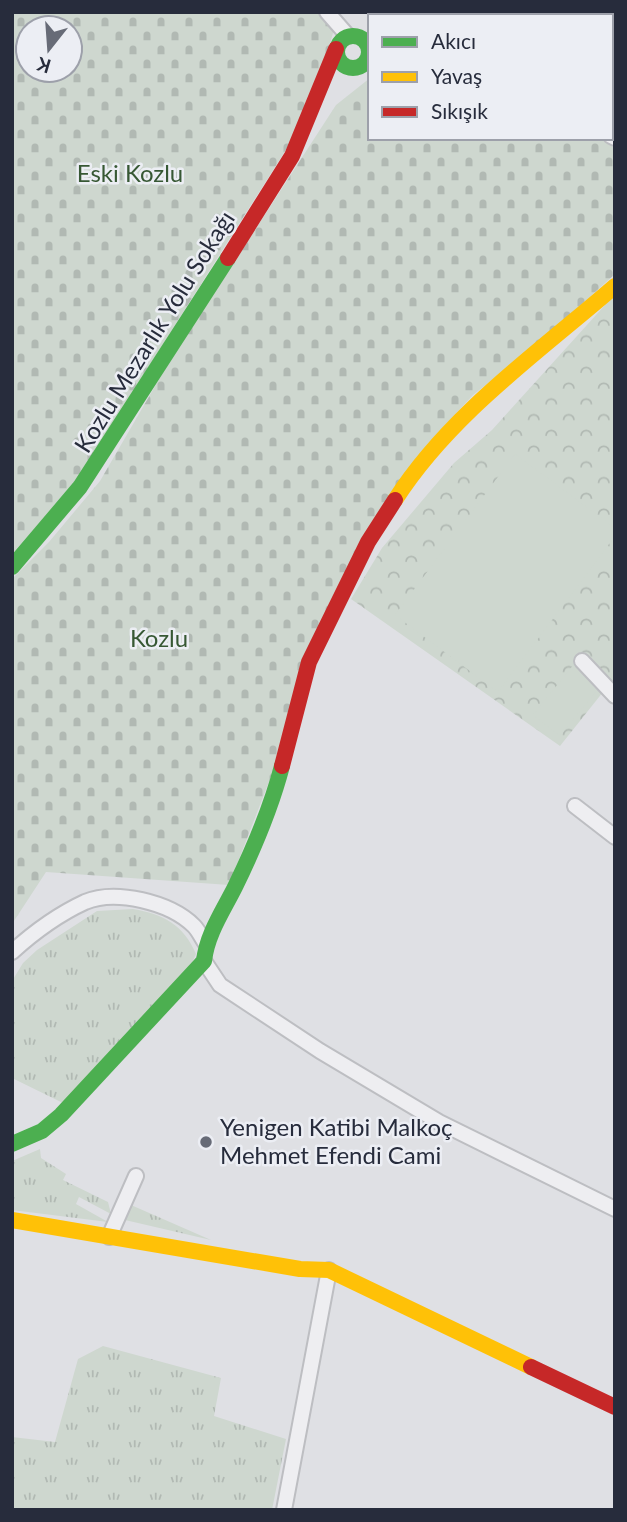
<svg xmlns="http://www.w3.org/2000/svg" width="627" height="1522" font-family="Lato,sans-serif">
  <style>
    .grass { fill: url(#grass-tufts) }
    .cemetery { fill: url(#cemetery-stones); fill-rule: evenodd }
    .park { fill: url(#park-crowns) }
    .garden { fill: url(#garden-dots) }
    .pitch { fill: #ced7cf }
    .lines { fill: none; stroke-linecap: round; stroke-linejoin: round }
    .street-casing { stroke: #bdbec2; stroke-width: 18 }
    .street { stroke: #eeeef1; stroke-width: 14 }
    .fast { stroke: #4caf50; stroke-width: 16 }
    .slow { stroke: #ffc107; stroke-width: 16 }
    .jam { stroke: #c62828; stroke-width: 16 }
    .poi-dot { fill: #676b77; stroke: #eceef4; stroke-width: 2.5 }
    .labels { text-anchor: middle; stroke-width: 5; stroke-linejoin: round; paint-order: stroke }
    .park-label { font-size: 24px; fill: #375834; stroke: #eceef4 }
    .street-label { font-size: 24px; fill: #272c3c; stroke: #eceef4 }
    .poi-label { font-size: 24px; fill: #272c3c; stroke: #eceef4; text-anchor: start }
  </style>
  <defs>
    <pattern id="grass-tufts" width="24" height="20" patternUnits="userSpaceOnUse" patternTransform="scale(1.75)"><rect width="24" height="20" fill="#ced7cf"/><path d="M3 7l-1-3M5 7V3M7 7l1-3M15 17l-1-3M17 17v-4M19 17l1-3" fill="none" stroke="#b1b9b3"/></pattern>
    <pattern id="cemetery-stones" width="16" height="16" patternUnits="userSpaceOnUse" patternTransform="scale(1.75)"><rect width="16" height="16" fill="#ced7cf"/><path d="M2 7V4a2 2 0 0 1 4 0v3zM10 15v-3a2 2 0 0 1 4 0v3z" fill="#b1b9b3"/></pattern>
    <pattern id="park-crowns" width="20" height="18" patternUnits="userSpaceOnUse" patternTransform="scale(1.75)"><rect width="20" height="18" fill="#ced7cf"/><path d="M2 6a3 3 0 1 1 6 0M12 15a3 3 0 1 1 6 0" fill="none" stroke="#b1b9b3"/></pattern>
    <pattern id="garden-dots" width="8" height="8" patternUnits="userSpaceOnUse" patternTransform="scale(1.75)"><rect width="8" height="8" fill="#ced7cf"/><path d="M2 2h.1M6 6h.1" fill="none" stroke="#b1b9b3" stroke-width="1.8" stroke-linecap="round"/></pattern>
  </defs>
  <rect width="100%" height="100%" fill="#dfe0e4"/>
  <path class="grass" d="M133,909C163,914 184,925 196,954L190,968L65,1104L12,1078V981L23,963L37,950L97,911Z
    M40,1149L41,1158L66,1174L63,1180L108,1202L111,1214L79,1197L76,1204L108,1222L12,1210V1161Z
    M131,1205L211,1240L125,1220Z
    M103,1346L221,1378L214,1416L286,1439L272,1510H12V1437L55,1442L78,1359Z"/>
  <path class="cemetery" d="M12,12H321L335,26L311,110L77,480L12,554ZM28,28H70V70H28Z
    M360,12H495V16H372Z
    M370,78V138H602L615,149V274L540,342L473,395L435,436L361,544L229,885L46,872L12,924V579L49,542L100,481L165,369L336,105Z"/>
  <path class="park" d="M615,294V686L611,682L560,746L351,599L382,548L454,463L492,430Z"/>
  <path class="garden" d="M602,12H615V123L611,113V16H601Z"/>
  <path class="pitch" d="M515,454L615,528V536L498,692L395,615Z
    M574,664L601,685L560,736L533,715Z"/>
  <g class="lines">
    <defs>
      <path id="street" d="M327,12L348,36
        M611,136L615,138
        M582,661L615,696
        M575,806L615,837
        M12,952C33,933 59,914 85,902C115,889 170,902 194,926C198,930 202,938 206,944
        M204,961L220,985L320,1051L439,1122L615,1209
        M109,1237L136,1176
        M284,1510L329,1270"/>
    </defs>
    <use href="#street" class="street-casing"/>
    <use href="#street" class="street"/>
    <path class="fast" d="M337 52a16 16 0 1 1 32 0a16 16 0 1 1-32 0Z
      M12,567L80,487L228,258
      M12,1144L42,1131L61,1115L204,961C207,934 223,911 235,887C254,848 271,808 282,766"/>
    <path class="slow" d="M504,12V16
      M395,500C450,414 539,352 615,286
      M12,1220L300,1269L329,1270L531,1367"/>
    <path class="jam" d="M555,16L562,12
      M228,258L292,156L336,49
      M282,766L309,662L368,542L395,500
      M531,1367L615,1407"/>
  </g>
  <circle class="poi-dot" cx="206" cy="1142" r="7"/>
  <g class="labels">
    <g class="park-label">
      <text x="130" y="182">Eski Kozlu</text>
      <text x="159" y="647">Kozlu</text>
    </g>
    <g class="street-label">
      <text transform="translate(155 332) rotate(-58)" y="8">Kozlu Mezarlık Yolu Sokağı</text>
    </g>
    <g class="poi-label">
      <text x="220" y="1136">Yenigen Katibi Malkoç<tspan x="220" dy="28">Mehmet Efendi Cami</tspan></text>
    </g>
  </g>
  <rect width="627" height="1522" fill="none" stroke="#272c3c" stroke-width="28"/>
  <rect x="368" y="14" width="245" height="126" fill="#eceef4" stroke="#9da0aa" stroke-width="2"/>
  <rect x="382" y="37" width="35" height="10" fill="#4caf50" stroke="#9da0aa" stroke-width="2"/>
  <text x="431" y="49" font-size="21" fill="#272c3c">Akıcı</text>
  <rect x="382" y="72" width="35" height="10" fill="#ffc107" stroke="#9da0aa" stroke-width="2"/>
  <text x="431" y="84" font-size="21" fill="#272c3c">Yavaş</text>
  <rect x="382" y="107" width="35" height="10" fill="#c62828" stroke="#9da0aa" stroke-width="2"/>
  <text x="431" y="119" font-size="21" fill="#272c3c">Sıkışık</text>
  <g transform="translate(49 49) rotate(197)"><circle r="33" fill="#eceef4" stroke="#9da0aa" stroke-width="2"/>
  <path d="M0-5L12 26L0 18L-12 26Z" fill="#676b77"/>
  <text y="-10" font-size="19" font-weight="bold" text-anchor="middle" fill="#272c3c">K</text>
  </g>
</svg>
